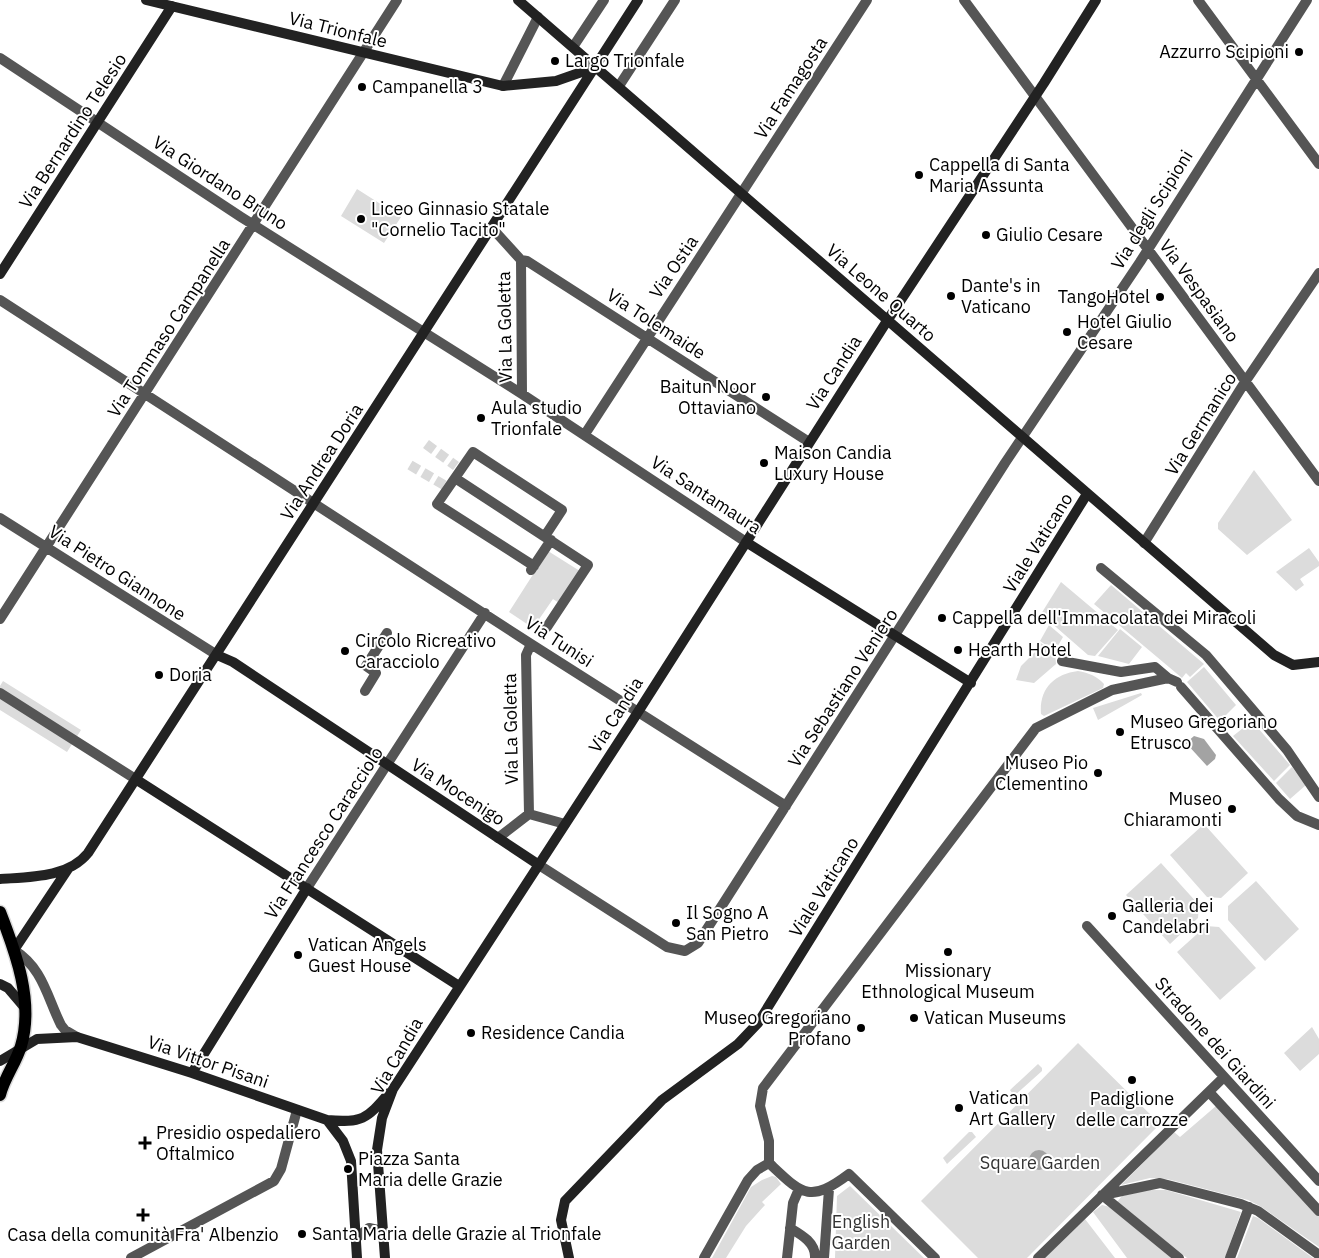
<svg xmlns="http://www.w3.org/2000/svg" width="1319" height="1258" font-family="'IBM Plex Sans',sans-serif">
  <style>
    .green { fill: #dcdcdc }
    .water { fill: #a3a3a3 }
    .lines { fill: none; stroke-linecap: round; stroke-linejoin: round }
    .street-tunnel { stroke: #d9d9d9; stroke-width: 10; stroke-dasharray: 10 5; stroke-linecap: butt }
    .primary-casing { stroke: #dbdbdb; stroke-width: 15 }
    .street { stroke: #555; stroke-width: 10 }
    .secondary { stroke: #222; stroke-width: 10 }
    .primary { stroke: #000; stroke-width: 12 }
    .poi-dot { fill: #000; stroke: #fff; stroke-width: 2 }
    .labels { text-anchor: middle; stroke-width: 4; stroke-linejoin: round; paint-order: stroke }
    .street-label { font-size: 18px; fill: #000; stroke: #fff }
    .poi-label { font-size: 18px; fill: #000; stroke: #fff; text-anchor: start }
    .park-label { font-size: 18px; fill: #333; stroke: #fff }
  </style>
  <rect width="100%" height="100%" fill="#fff"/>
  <path class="green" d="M357,189L401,217L384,243L341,216Z
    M1254,470L1292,520L1247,555L1218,529V523Z
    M1309,548L1319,562V566L1300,579L1304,585L1296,591L1276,572Z
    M548,551L583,573L562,605L553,599L533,628L509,612Z
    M1061,582L1118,630L1095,656L1088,655L1041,614Z
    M1111,585L1204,664L1190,677L1186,673L1182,678L1094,604Z
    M1049,625L1063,637L1055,651L1040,641Z
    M1120,629L1142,647L1129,664L1098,656Z
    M1039,642L1055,652L1056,664L1034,683L1016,680L1021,666L1035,652L1034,650Z
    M1204,667L1236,705L1220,721L1187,682Z
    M1078,671C1089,673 1097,676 1104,684L1103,688L1044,716L1041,714C1039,689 1054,674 1078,671Z
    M3,681L81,730L67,752L0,710V686Z
    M1141,693L1142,695L1098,720L1093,708Z
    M1252,721L1290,765L1274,781L1233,736Z
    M1292,767L1306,785L1290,799L1276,783Z
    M1204,824L1248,873L1221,898L1207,897L1170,855Z
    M1161,863L1199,905L1198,918L1170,944L1126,895Z
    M1256,881L1299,929L1265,961L1228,920V906Z
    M1206,926L1219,927L1256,968L1220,1000L1177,952Z
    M1312,1027L1319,1039V1054L1300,1071L1284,1053Z
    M1078,1043L1160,1124L1027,1258H978L921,1201Z
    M1038,1064L1042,1068V1071L1014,1096L1010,1090Z
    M1216,1106L1319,1216V1247L1260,1206L1248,1200L1167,1179L1150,1178L1121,1185L1174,1132L1180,1137Z
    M969,1132H972L976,1137L947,1164L943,1158Z
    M772,1176L776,1177L781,1184L762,1202L765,1205L746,1226L726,1258H712L751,1187L762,1180Z
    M850,1186L924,1258H835L837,1196Z
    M1147,1190H1166L1241,1212L1225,1258H1187L1117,1202L1122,1196Z
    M1102,1205L1110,1207L1171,1258H1127L1093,1212Z
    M1253,1216L1258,1218L1313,1258H1237Z
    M1085,1219L1115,1258H1045Z"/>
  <path class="water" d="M1194,736L1204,739L1216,755L1215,759L1207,766L1186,743Z
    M1029 1160a10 10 0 1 1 20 0a10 10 0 1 1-20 0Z"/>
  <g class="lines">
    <path class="street-tunnel" d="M426,444L456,466
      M410,465L444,485"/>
    <defs>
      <path id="primary" d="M0,912C16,953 34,1002 21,1046C16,1063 4,1078 0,1095"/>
    </defs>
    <use href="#primary" class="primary-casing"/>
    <path class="street" d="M964,0L1319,481
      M1198,0L1319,164
      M573,47L604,0
      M0,58L241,217L522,394L746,542
      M503,86L538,17
      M619,86L675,0
      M492,228L521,260L527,261L809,442
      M521,260L522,394
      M0,300L531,644L786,806
      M585,434L867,0
      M455,478L588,565L547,627
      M0,518L217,655
      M1144,543L1245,382L1319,273
      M534,566L437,504L473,452L562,510L545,536
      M1101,568L1206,655L1287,750L1319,797
      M531,570L551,540
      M0,619L397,0
      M1062,661L1121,672L1155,667L1168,678
      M1181,687L1279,799L1297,816L1319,825
      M365,691L376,673L366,666L387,633
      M0,693L137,780
      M529,814L526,655L531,644
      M529,814L565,824
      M498,838L529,814
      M539,865L667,947L685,951L698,943L1005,463L1140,262L1307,0
      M307,888L485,613
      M1087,926L1319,1181
      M14,950C43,968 47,997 61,1025L65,1030L77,1037
      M1209,1092L1319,1211
      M769,1163V1141L760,1106L763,1088L1036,728L1112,690L1168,678L1177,682
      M769,1163C802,1194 809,1204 849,1174L935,1258
      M1102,1195L1179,1258
      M1103,1195L1160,1183L1241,1204L1258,1211L1319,1255
      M790,1228C802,1235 816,1243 815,1258
      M356,1238L369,1228L378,1230L383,1233
      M131,1258L274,1181L281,1169L297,1110
      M704,1258L748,1180L757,1170L769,1163
      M787,1258L793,1203L799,1189
      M824,1258L829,1189
      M1038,1258L1224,1077
      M1230,1258L1249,1207"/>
    <path class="secondary" d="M146,0L503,86L556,81L596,67
      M518,0L1274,655L1293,665L1319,662
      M0,274L172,6
      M746,542L971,683
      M217,655L233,662L539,865
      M137,780L459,986
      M0,879C29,877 68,878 88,853L638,0
      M14,950L68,869
      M0,984L8,988L25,1008
      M0,1061L37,1039L77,1037L192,1073L327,1120C362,1123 366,1120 389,1093
      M192,1073L307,888
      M327,1120L343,1141L351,1161L357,1258
      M385,1258L377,1150L382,1118L393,1089L631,723L887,321L1044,83L1096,0
      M569,1258L561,1220L565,1201L662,1100L738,1044L758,1023L1087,494"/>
    <use href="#primary" class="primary"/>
  </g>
  <g class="poi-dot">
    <circle cx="1299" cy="52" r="5"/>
    <circle cx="555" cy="61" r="5"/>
    <circle cx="362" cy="87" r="5"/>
    <circle cx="919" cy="175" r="5"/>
    <circle cx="361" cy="219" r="5"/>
    <circle cx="986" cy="235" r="5"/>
    <circle cx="951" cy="296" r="5"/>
    <circle cx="1160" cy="297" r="5"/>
    <circle cx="1067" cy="332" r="5"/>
    <circle cx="766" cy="397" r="5"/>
    <circle cx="481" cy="418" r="5"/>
    <circle cx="764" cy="463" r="5"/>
    <circle cx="942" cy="618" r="5"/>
    <circle cx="958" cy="650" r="5"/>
    <circle cx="345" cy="651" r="5"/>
    <circle cx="159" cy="675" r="5"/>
    <circle cx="1120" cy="732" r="5"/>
    <circle cx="1098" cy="773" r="5"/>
    <circle cx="1232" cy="809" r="5"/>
    <circle cx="1112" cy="916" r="5"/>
    <circle cx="676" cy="923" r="5"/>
    <circle cx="948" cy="952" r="5"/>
    <circle cx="298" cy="955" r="5"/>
    <circle cx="914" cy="1018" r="5"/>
    <circle cx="861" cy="1028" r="5"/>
    <circle cx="471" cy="1033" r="5"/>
    <circle cx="1132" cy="1080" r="5"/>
    <circle cx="959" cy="1108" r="5"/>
    <path d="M142.5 1135.5h5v5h5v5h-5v5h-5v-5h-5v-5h5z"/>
    <circle cx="348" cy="1169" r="5"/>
    <path d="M140.5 1207.5h5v5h5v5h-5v5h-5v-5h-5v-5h5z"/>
    <circle cx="302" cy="1234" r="5"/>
  </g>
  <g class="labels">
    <g class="street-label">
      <text transform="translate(338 30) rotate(14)" y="6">Via Trionfale</text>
      <text transform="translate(791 88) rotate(-57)" y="6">Via Famagosta</text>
      <text transform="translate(73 131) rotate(-57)" y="6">Via Bernardino Telesio</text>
      <text transform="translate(220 183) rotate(33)" y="6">Via Giordano Bruno</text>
      <text transform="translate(1152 210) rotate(-58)" y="6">Via degli Scipioni</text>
      <text transform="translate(674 267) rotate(-56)" y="6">Via Ostia</text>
      <text transform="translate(1199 291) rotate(54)" y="6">Via Vespasiano</text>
      <text transform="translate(881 293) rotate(41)" y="6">Via Leone Quarto</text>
      <text transform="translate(656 324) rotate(33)" y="6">Via Tolemaide</text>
      <text transform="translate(505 327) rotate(-91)" y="6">Via La Goletta</text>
      <text transform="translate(169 328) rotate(-57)" y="6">Via Tommaso Campanella</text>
      <text transform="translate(834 373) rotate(-57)" y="6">Via Candia</text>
      <text transform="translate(1201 424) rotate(-58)" y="6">Via Germanico</text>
      <text transform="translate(322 462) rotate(-57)" y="6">Via Andrea Doria</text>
      <text transform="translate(706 495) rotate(33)" y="6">Via Santamaura</text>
      <text transform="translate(1038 543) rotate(-58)" y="6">Viale Vaticano</text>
      <text transform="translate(117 573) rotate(33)" y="6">Via Pietro Giannone</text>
      <text transform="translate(559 642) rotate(33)" y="6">Via Tunisi</text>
      <text transform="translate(843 688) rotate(-57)" y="6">Via Sebastiano Veniero</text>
      <text transform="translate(616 715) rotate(-58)" y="6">Via Candia</text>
      <text transform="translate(511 729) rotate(-91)" y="6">Via La Goletta</text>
      <text transform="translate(458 792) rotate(33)" y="6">Via Mocenigo</text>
      <text transform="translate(324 833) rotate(-57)" y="6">Via Francesco Caracciolo</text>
      <text transform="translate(824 887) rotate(-58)" y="6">Viale Vaticano</text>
      <text transform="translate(1215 1043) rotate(48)" y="6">Stradone dei Giardini</text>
      <text transform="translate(397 1056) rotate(-60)" y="6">Via Candia</text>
      <text transform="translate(208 1062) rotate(19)" y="6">Via Vittor Pisani</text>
    </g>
    <g class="poi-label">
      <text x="1289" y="58" text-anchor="end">Azzurro Scipioni</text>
      <text x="565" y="67">Largo Trionfale</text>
      <text x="372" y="93">Campanella 3</text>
      <text x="929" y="171">Cappella di Santa<tspan x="929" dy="21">Maria Assunta</tspan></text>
      <text x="371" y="215">Liceo Ginnasio Statale<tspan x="371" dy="21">"Cornelio Tacito"</tspan></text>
      <text x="996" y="241">Giulio Cesare</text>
      <text x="961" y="292">Dante's in<tspan x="961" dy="21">Vaticano</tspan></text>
      <text x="1150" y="303" text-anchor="end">TangoHotel</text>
      <text x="1077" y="328">Hotel Giulio<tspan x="1077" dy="21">Cesare</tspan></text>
      <text x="756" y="393" text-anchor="end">Baitun Noor<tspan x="756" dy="21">Ottaviano</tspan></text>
      <text x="491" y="414">Aula studio<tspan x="491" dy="21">Trionfale</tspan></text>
      <text x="774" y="459">Maison Candia<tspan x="774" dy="21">Luxury House</tspan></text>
      <text x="952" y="624">Cappella dell'Immacolata dei Miracoli</text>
      <text x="355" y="647">Circolo Ricreativo<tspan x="355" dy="21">Caracciolo</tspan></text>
      <text x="968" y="656">Hearth Hotel</text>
      <text x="169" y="681">Doria</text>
      <text x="1130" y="728">Museo Gregoriano<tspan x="1130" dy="21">Etrusco</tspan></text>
      <text x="1088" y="769" text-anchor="end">Museo Pio<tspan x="1088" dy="21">Clementino</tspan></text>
      <text x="1222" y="805" text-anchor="end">Museo<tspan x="1222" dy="21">Chiaramonti</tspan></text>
      <text x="1122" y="912">Galleria dei<tspan x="1122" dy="21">Candelabri</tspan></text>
      <text x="686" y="919">Il Sogno A<tspan x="686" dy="21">San Pietro</tspan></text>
      <text x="308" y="951">Vatican Angels<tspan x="308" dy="21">Guest House</tspan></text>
      <text x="948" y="977" text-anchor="middle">Missionary<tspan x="948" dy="21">Ethnological Museum</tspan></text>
      <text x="851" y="1024" text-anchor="end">Museo Gregoriano<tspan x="851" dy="21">Profano</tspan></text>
      <text x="924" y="1024">Vatican Museums</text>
      <text x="481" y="1039">Residence Candia</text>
      <text x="969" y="1104">Vatican<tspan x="969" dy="21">Art Gallery</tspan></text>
      <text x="1132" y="1105" text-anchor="middle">Padiglione<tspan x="1132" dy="21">delle carrozze</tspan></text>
      <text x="156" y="1139">Presidio ospedaliero<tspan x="156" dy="21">Oftalmico</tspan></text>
      <text x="358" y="1165">Piazza Santa<tspan x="358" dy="21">Maria delle Grazie</tspan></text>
      <text x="312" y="1240">Santa Maria delle Grazie al Trionfale</text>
      <text x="143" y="1241" text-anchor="middle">Casa della comunità Fra' Albenzio</text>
    </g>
    <g class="park-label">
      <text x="1040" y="1169">Square Garden</text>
      <text x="861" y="1228">English<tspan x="861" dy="21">Garden</tspan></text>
    </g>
  </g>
</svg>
